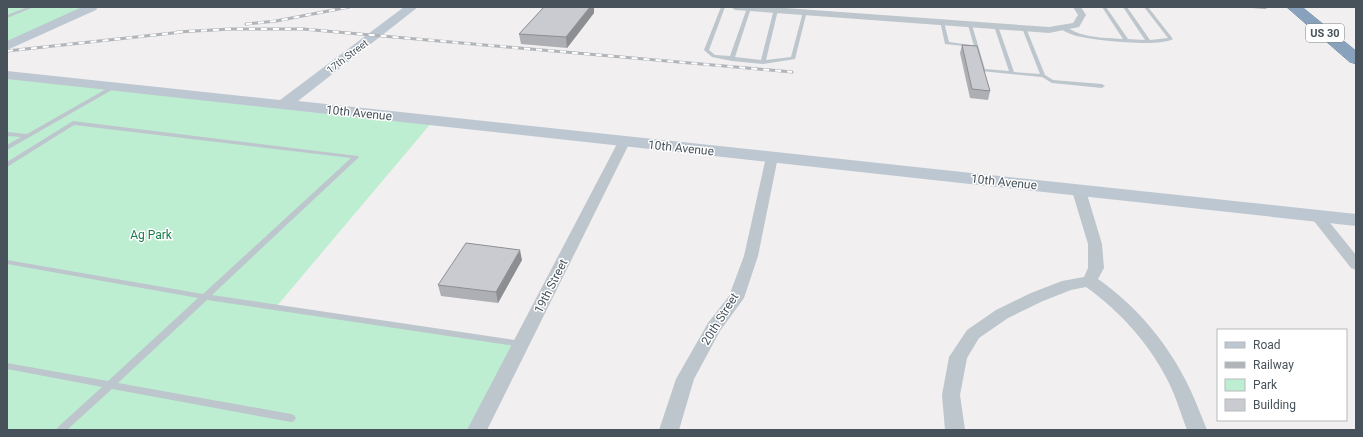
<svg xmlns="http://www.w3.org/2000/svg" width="1363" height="437" font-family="Roboto,sans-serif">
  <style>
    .green { fill: #beeed1 }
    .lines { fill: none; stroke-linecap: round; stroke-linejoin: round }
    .highway-casing { stroke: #738ca8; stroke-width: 1 }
    .lane { fill: #bdc6cd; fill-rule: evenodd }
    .street { fill: #bdc6cd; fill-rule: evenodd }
    .secondary { fill: #bdc7d2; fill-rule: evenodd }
    .highway { fill: #88a1bc; fill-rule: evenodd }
    .rail-casing { stroke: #b1b4b9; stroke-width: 3 }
    .rail { stroke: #fff; stroke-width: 2; stroke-dasharray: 6; stroke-linecap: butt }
    .wall { fill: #adafb4 }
    .shaded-wall { fill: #8d8e92 }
    .building { fill: #c9cbd1; stroke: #8d8e92 }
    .labels { text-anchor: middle; stroke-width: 3; stroke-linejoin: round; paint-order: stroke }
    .far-street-label { font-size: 10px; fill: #47525b; stroke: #fff }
    .shield { fill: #fff; stroke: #7e868c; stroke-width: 1 }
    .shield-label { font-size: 11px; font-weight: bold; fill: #47525b }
    .street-label { font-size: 12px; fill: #47525b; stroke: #fff }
    .park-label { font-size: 12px; fill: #197b4b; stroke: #fff }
  </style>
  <rect width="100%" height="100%" fill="#f1efef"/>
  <path class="green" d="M7,7H84L7,42Z
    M7,75L433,121L276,307L521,344L477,430H7Z"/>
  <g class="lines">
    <defs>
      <path id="highway" d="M1287,7H1302L1356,51V64L1350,62Z"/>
    </defs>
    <use href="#highway" class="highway-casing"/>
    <path class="lane" d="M28,7H34L7,18V15Z
      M721,7H725L709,50L715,55L730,56L747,8L750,7L751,8L735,57L761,60L774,9L778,10L766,60L791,57L803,12L807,11L795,59L763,64L732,61L712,57L704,50Z
      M1102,7H1106L1128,39L1145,40L1123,7H1127L1150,40L1168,38L1144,7H1148L1173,39C1160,47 1100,41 1082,37C1075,36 1066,33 1060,28C1065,25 1074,32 1081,34C1094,38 1109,38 1123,39Z
      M940,21L944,22L949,42L971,45H973V47L945,44Z
      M968,24L972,25L985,69L1009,71L994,26L996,25L998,26L1014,72L1040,74L1022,28L1024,27L1026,28L1045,75L1053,80L1102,84L1105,86L1102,88L1052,83L1042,77L981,71L968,25Z
      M115,84L118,86L117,87L7,150V145L21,137L7,136V132L27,134Z
      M73,121L358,156L359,157L358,158L212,295L521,341L524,342L525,344L524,346L521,347L207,300L118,383L291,414L294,415L296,418L294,421L291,422L112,389L67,430H56L58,427L102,387L7,369V363L108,381L198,298L7,264V260L203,294L351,158L74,125L7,167V162Z"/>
    <path class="street" d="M731,7H771L1049,27L1073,23L1078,15L1073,7H1081L1086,15L1079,27L1049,33L735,10Z
      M624,138L628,139L630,142L487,430H467L618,142L620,139Z
      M772,153L776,154L778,157L758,256L744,298L720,331L694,379L679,430H659L676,379L708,323L729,296L744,256L766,157L768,154Z
      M1079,187L1084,188L1086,191L1102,244L1104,268L1098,279C1134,304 1165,340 1185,379C1194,396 1200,413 1207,430H1187C1181,414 1176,397 1168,381C1150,345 1120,311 1086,287L1071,290L1043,301L1008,318L979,338L967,358L960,395L965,430H945L942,395L949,357L967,330L996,310L1031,293L1062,281L1084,277L1088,268V244L1072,191L1074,188Z
      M1317,212L1322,213L1356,255V270L1351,268L1310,216L1312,213Z"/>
    <path class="secondary" d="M82,7H98L96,10L7,50V41Z
      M404,7H418L298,101L1356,214V226L7,79V71L280,100Z"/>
    <use href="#highway" class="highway"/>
    <defs>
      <path id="rail" d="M246,24L276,21L349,7
        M177,32L231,29H303L792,72
        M7,51L182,32"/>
    </defs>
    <use href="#rail" class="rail-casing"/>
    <use href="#rail" class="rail"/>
  </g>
  <path class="wall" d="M544,7H594V13L567,48L521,44L519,34Z
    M1237,7H1267L1266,9Z
    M962,45L990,91L988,100L970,98L960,53Z
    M522,260L498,303L441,296L438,285Z"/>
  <path class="shaded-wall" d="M590,7H594V13L567,48L566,37Z
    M520,250L522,260L498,303L496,292Z"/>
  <path class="building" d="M544,7H590L566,37L519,34Z
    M962,45L977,46L990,91L972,89Z
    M466,243L520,250L496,292L438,285Z"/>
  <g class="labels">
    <g class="far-street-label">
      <text transform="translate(347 56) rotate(-37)" y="4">17th Street</text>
    </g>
    <rect class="shield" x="1306" y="24" width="38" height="18" rx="3"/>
    <g class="shield-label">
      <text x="1325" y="37">US 30</text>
    </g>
    <g class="street-label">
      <text transform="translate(359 113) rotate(6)" y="4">10th Avenue</text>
      <text transform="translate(681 148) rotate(6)" y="4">10th Avenue</text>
      <text transform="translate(1004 182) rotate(6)" y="4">10th Avenue</text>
      <text transform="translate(551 286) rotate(-63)" y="4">19th Street</text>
      <text transform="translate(720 319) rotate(-58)" y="4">20th Street</text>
    </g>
    <g class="park-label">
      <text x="151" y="239">Ag Park</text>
    </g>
  </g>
  <rect width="1363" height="437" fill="none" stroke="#47525b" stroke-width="16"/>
  <rect x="1217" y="329" width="130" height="92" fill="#ffffff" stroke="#b5babd"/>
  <rect x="1225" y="342" width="20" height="6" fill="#bdc7d2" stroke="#b5babd"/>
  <text x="1253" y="349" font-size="12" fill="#47525b">Road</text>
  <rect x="1225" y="362" width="20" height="6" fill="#b1b4b9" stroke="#b5babd"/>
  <text x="1253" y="369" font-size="12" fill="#47525b">Railway</text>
  <rect x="1225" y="379" width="20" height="12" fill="#beeed1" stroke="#b5babd"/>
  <text x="1253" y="389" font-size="12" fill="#47525b">Park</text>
  <rect x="1225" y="399" width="20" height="12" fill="#c9cbd1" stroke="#b5babd"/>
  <text x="1253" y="409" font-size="12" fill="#47525b">Building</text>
</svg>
